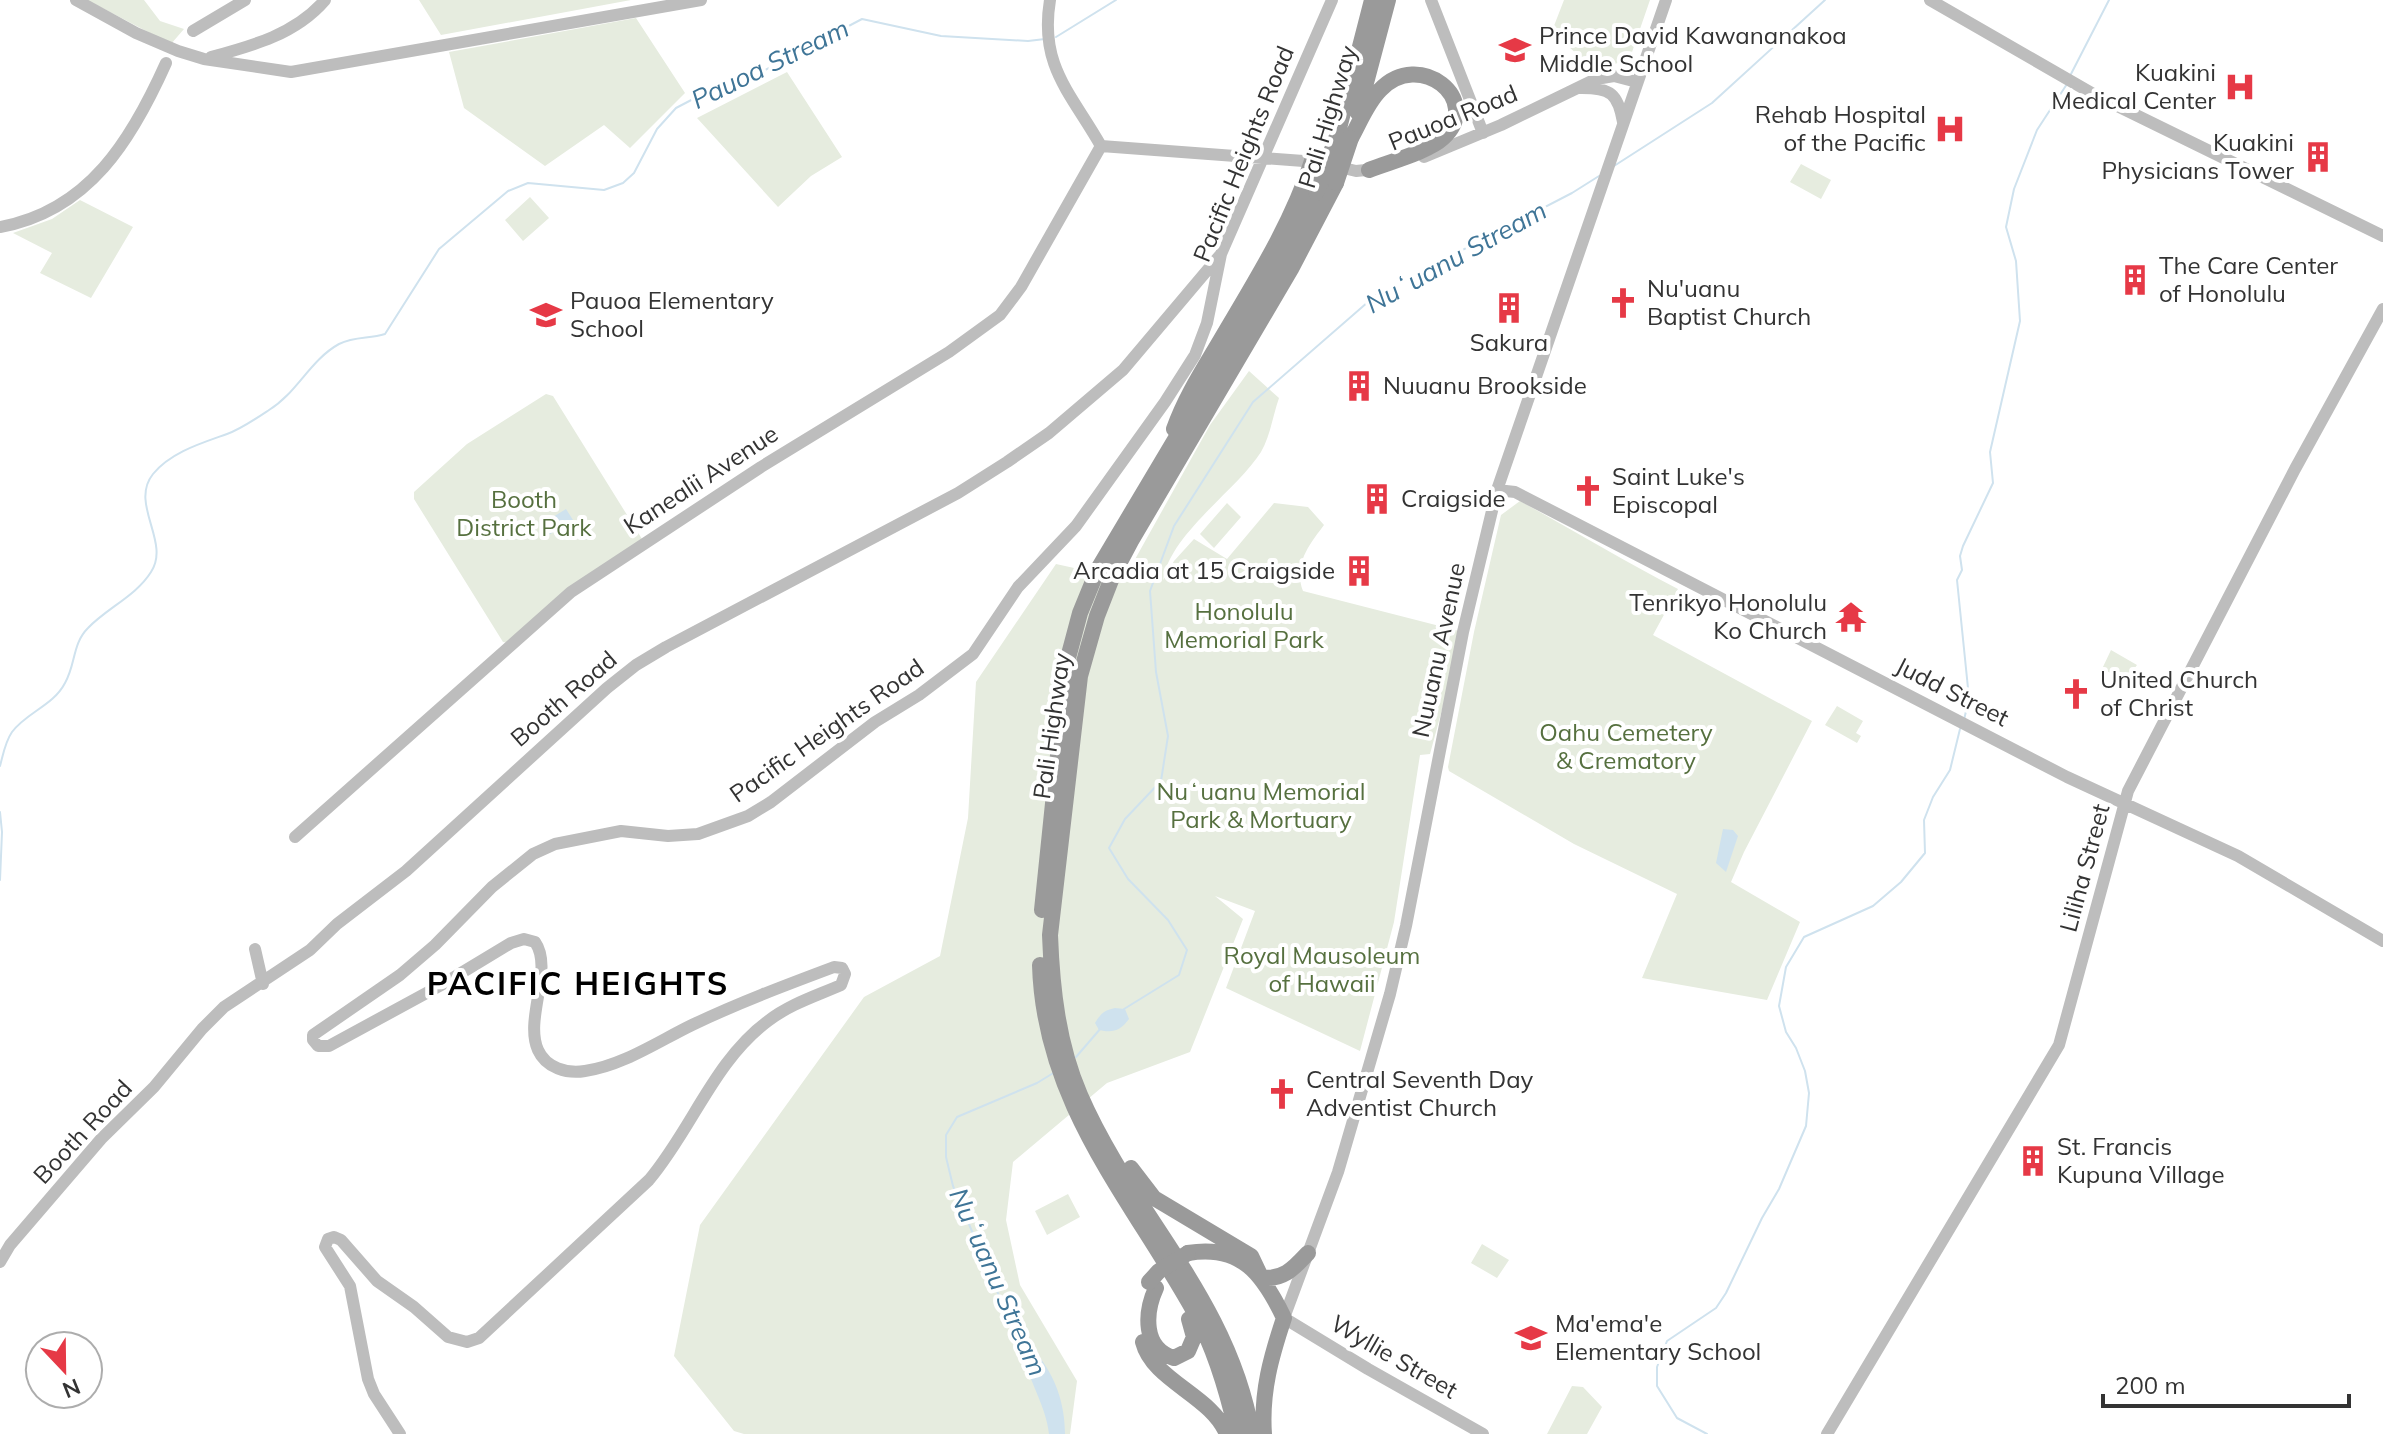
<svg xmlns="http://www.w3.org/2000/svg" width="2383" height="1434" font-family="Mulish,sans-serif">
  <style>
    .green { fill: #e6ecdf }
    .water { fill: #cfe2ee }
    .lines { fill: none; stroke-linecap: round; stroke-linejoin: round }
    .stream { stroke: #cfe2ee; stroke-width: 2 }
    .secondary { stroke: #bdbdbd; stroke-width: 12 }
    .highway { stroke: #9a9a9a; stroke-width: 16 }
    .highway-bridge { stroke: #9a9a9a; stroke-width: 16 }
    .labels { text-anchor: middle; stroke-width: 8; stroke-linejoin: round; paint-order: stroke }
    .poi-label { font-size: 24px; fill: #333; stroke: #fff; text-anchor: start }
    .street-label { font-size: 24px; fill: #333; stroke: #fff }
    .park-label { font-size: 24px; fill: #56703f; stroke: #fff }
    .water-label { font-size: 26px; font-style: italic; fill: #3f7597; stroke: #fff }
    .district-label { font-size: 32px; font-weight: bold; letter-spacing: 2px; fill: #000; stroke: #fff }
  </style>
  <rect width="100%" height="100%" fill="#fff"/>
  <path class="green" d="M87,0H144L160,21L184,29L171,44Z
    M419,0H631L441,35Z
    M1564,0H1650L1631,55L1598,74L1552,31Z
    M636,18L685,93L630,148L604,125L545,166L464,108L449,52Z
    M787,72L842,157L811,176L778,207L697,118Z
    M1801,164L1831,180L1821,199L1790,182Z
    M530,197L549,218L523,241L505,220Z
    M80,200L133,227L91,298L40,273L52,253L13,233L52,219Z
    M1249,371L1279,398C1273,415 1270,437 1261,452C1237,490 1170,534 1163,580L1174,561L1194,539L1227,559L1274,503L1308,507L1324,525C1309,545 1293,565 1303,591L1463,632L1430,754L1420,755L1394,922L1360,1051L1226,988L1255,911L1215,896L1243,919L1190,1052L1107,1083L1013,1162L1006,1220L1020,1285L1077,1381L1070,1434H744L734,1431L674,1356L700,1225L864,997L940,956L968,818L976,682L1056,564L1124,579L1210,425Z
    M546,394L553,396L642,539L509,643L503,642L414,499V492L467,444Z
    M1520,501C1573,530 1624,561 1678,589L1653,635L1812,721L1744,852L1731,882L1800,922L1767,1000L1642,978L1677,894L1574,844L1449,771L1448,767L1474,632L1501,515Z
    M1227,503L1241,517L1214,548L1200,534Z
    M2111,650L2137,665L2126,680L2102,669Z
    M1837,706L1863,721L1856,733L1861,736L1857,743L1825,725Z
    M1068,1194L1080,1217L1047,1235L1035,1211Z
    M1482,1244L1509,1260L1497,1278L1471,1263Z
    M1572,1386L1583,1387L1602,1407L1587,1434H1547Z"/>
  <path class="water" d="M566,509L573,520L547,536L540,525Z
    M1723,829L1733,830L1738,836L1726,872L1716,863Z
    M1115,1008L1125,1009L1129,1019C1120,1031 1113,1033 1099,1030L1095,1023C1101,1013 1105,1010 1115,1008Z
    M1023,1352L1037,1354C1056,1377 1065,1405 1065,1434H1049C1046,1405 1028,1381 1023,1352Z"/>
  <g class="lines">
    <path class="stream" d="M1056,37L1116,0
      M2071,74L2109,0
      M1614,166L1712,103L1825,0
      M1964,720L1969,698L1957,580L1962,570L1960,556L1963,546L1993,483L1990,452L2020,321L2016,261L2006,227L2014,189L2037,130L2067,84
      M0,766C3,755 5,742 12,732C27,712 53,706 65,683C76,664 72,644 88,628C107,608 136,596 151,572C171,542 129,504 153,474C171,452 202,443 227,434C241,429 257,418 269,410C297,393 310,360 339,344C355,336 369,339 385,334L439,249L508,191L528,183L604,190L623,183L634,173L657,129L676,108L697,97L731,88L862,19L941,36L1028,41L1045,39
      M0,812L2,832L0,880
      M1124,1009L1179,975L1187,950L1168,920L1128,879L1109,848L1125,819L1161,781L1168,736L1156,672L1150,591L1174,526L1253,402L1376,295L1572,193L1599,176
      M1076,1057L1101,1028
      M1023,1353L953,1186L946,1157V1135L957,1117L1037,1083L1055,1072
      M1707,1434L1677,1418L1657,1386V1367L1667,1341L1716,1308L1726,1293L1762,1218L1779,1189L1806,1126L1809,1093L1805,1071L1796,1048L1786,1032L1779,1006L1786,967L1804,937L1873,906L1901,882L1925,853L1924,820L1933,797L1950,770L1960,729"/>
    <path class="secondary" d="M76,0L136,33L178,51L204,59L291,72L701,0
      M1050,0C1039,66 1071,93 1101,146
      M1431,0L1483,133
      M1930,0L2095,95L2383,236
      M193,31L245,0
      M211,57C252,46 296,34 325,0
      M1582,88C1611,88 1618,94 1623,122
      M1101,146L1317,162
      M1424,157L1501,125L1596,79L1614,76L1637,82
      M1335,166L1356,171L1376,169
      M0,227C89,211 132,139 166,63
      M1497,490L1515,492L2067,777L2238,856L2383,941
      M295,837L571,592L761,467L949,352L1000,315L1021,287L1101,146
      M255,949L263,984
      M0,1262L10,1245L101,1139L154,1087L202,1029L224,1007L310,950L337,924L406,871L607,688L636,665L666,647L958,493L1007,462L1049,433L1123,370L1221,254
      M400,1434L374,1394L368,1379L350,1286L325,1247L328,1239L334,1237L341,1240L377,1281L414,1307L448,1337L467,1342L479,1338L649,1180C692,1129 714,1061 768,1021C790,1004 816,996 841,985L845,974L842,968L834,967C786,985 738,1003 692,1025C659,1041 622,1066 585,1071C567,1074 546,1068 538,1050C524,1019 554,969 535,942L524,939L511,943L443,984L329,1046H318L313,1040V1035L400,975L435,945L492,887L533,854L555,844L621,831L668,836L698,834L748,816L771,802L875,722L919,695L973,654L1018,587L1076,526L1165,402L1195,355L1207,323L1221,254L1332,0
      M1483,1434L1368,1369L1284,1318L1338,1172L1390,994L1406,926L1463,632L1497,490L1666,0
      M1827,1434L2059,1045L2128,791L2295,469L2383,309"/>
    <path class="highway" d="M1358,113L1388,0
      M1337,136L1372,0
      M1351,138C1360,122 1367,103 1380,90C1419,48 1484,100 1443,138C1428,152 1389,162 1369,170
      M1174,429C1186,395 1205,367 1223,336C1256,280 1292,223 1312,161
      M1042,910L1068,658L1080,613L1098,569L1297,235L1316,193
      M1040,965C1044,1104 1131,1198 1195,1313C1215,1349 1228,1394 1237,1434
      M1131,1168L1154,1198L1251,1256L1261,1277
      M1188,1253C1241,1244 1263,1274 1284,1318C1271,1357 1261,1392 1264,1434
      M1261,1277C1283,1281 1294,1268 1308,1253
      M1156,1288C1145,1312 1142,1349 1174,1358L1188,1351L1194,1337L1189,1319
      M1143,1342C1153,1381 1211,1395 1227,1434
      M1252,1434C1229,1298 1132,1215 1080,1095C1058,1044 1052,989 1050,935L1080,676L1097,616L1113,575L1131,541L1291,269L1336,183"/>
    <path class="highway-bridge" d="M1336,183L1351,138
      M1316,193L1337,136
      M1149,1282L1159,1271L1188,1253"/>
  </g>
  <defs>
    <symbol id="school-bare" viewBox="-9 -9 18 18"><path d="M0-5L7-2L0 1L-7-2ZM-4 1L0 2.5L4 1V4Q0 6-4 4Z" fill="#e63946" stroke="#fff" stroke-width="2.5" paint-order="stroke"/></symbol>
    <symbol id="hospital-bare" viewBox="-9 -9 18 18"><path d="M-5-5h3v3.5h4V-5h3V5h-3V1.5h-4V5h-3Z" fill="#e63946" stroke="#fff" stroke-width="2.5" paint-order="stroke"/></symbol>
    <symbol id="building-bare" viewBox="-9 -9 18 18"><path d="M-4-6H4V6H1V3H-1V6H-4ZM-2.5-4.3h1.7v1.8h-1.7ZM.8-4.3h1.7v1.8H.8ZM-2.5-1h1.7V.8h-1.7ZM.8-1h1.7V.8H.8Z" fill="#e63946" stroke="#fff" stroke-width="2.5" paint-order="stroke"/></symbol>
    <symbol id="church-bare" viewBox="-9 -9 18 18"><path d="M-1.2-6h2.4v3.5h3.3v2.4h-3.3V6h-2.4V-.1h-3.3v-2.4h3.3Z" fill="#e63946" stroke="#fff" stroke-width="2.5" paint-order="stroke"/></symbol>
    <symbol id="temple-bare" viewBox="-9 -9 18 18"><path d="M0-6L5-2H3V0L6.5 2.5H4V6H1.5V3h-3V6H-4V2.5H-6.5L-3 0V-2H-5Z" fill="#e63946" stroke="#fff" stroke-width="2.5" paint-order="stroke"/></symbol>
  </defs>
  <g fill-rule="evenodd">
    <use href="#school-bare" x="1493" y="28" width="44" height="44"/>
    <use href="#hospital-bare" x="2218" y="65" width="44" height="44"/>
    <use href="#hospital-bare" x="1928" y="107" width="44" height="44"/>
    <use href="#building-bare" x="2296" y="135" width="44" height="44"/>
    <use href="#building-bare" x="2113" y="258" width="44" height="44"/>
    <use href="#church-bare" x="1601" y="281" width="44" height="44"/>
    <use href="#building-bare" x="1487" y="286" width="44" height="44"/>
    <use href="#school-bare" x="524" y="293" width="44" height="44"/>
    <use href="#building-bare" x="1337" y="364" width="44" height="44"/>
    <use href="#church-bare" x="1566" y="469" width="44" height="44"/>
    <use href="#building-bare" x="1355" y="477" width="44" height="44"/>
    <use href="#building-bare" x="1337" y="549" width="44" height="44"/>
    <use href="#temple-bare" x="1829" y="595" width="44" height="44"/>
    <use href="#church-bare" x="2054" y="672" width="44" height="44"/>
    <use href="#church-bare" x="1260" y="1072" width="44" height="44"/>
    <use href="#building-bare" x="2011" y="1139" width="44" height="44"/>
    <use href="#school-bare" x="1509" y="1316" width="44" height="44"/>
  </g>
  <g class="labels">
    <g class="poi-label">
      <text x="1539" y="44">Prince David Kawananakoa<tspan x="1539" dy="28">Middle School</tspan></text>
      <text x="2216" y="81" text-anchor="end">Kuakini<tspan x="2216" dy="28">Medical Center</tspan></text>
      <text x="1926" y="123" text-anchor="end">Rehab Hospital<tspan x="1926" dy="28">of the Pacific</tspan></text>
      <text x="2294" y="151" text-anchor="end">Kuakini<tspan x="2294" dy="28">Physicians Tower</tspan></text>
      <text x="2159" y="274">The Care Center<tspan x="2159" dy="28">of Honolulu</tspan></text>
      <text x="1647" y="297">Nu'uanu<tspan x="1647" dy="28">Baptist Church</tspan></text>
      <text x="570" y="309">Pauoa Elementary<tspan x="570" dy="28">School</tspan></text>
      <text x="1509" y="351" text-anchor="middle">Sakura</text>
      <text x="1383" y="394">Nuuanu Brookside</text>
      <text x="1612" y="485">Saint Luke's<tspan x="1612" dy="28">Episcopal</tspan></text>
      <text x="1401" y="507">Craigside</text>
      <text x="1335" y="579" text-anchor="end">Arcadia at 15 Craigside</text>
      <text x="1827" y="611" text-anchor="end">Tenrikyo Honolulu<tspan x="1827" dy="28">Ko Church</tspan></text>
      <text x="2100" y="688">United Church<tspan x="2100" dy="28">of Christ</tspan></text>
      <text x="1306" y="1088">Central Seventh Day<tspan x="1306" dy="28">Adventist Church</tspan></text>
      <text x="2057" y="1155">St. Francis<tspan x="2057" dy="28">Kupuna Village</tspan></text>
      <text x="1555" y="1332">Ma'ema'e<tspan x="1555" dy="28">Elementary School</tspan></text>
    </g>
    <g class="street-label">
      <text transform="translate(1328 117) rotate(-73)" y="8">Pali Highway</text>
      <text transform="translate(1453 118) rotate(-22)" y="8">Pauoa Road</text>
      <text transform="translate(1244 154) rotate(-68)" y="8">Pacific Heights Road</text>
      <text transform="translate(701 480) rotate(-33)" y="8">Kanealii Avenue</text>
      <text transform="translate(1439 650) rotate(-78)" y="8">Nuuanu Avenue</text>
      <text transform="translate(1952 692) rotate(27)" y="8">Judd Street</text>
      <text transform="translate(564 699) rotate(-41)" y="8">Booth Road</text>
      <text transform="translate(1052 726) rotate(-82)" y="8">Pali Highway</text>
      <text transform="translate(827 731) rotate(-35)" y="8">Pacific Heights Road</text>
      <text transform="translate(2085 868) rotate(-75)" y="8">Liliha Street</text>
      <text transform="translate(83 1132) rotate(-47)" y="8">Booth Road</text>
      <text transform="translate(1394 1357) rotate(30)" y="8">Wyllie Street</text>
    </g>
    <g class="park-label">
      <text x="524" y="508">Booth<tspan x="524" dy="28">District Park</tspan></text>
      <text x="1244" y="620">Honolulu<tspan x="1244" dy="28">Memorial Park</tspan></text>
      <text x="1626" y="741">Oahu Cemetery<tspan x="1626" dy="28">&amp; Crematory</tspan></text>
      <text x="1261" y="800">Nuʻuanu Memorial<tspan x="1261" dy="28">Park &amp; Mortuary</tspan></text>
      <text x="1322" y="964">Royal Mausoleum<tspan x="1322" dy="28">of Hawaii</tspan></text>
    </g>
    <g class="water-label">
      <text transform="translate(770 64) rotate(-26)" y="9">Pauoa Stream</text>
      <text transform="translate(1456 257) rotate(-29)" y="9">Nuʻuanu Stream</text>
      <text transform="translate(998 1282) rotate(66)" y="9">Nuʻuanu Stream</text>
    </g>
    <g class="district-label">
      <text x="578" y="995">PACIFIC HEIGHTS</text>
    </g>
  </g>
  <g transform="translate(64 1370) rotate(158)"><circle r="38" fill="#ffffff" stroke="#adadad" stroke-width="2"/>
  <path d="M0-6L14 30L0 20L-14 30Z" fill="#e63946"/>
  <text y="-12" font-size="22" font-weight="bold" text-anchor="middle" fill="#333333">N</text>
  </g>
  <path d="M2103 1394v12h246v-12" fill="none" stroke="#333333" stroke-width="4"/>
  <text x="2115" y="1394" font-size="24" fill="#333333" stroke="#ffffff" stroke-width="6" paint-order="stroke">200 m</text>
</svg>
